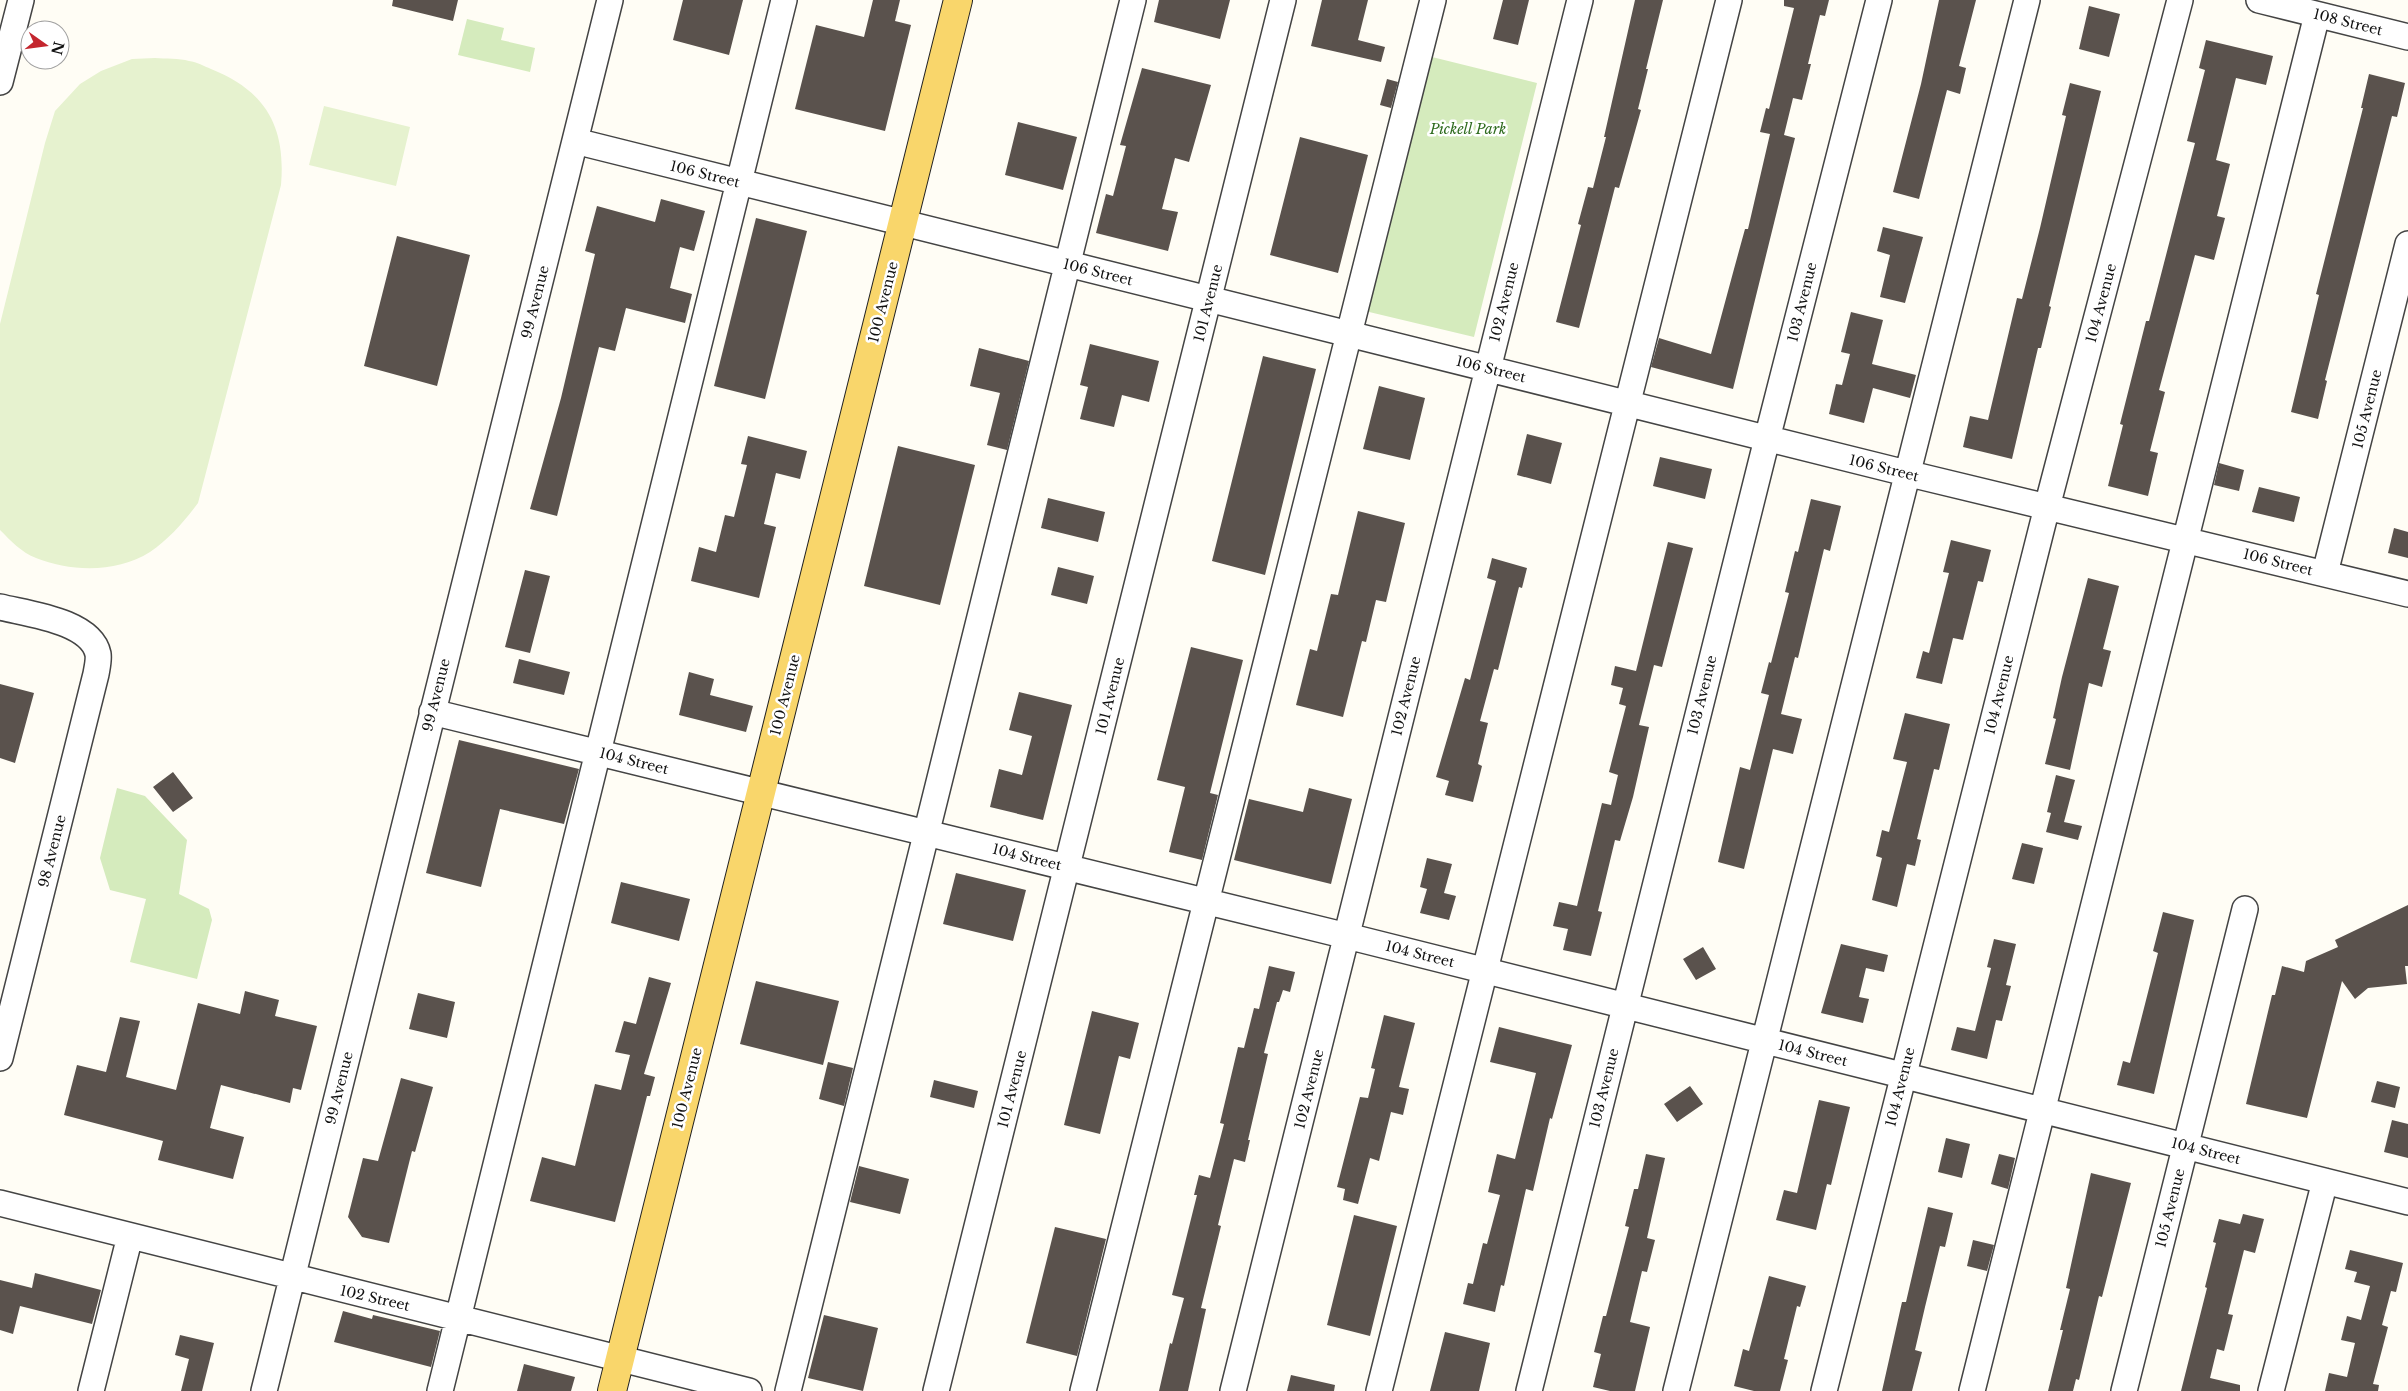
<svg xmlns="http://www.w3.org/2000/svg" width="2408" height="1391" font-family="'Libre Baskerville',serif">
  <style>
    .green { fill: #d5ebbd }
    .pitch { fill: #e6f2cf }
    .building { fill: #5a524d }
    .lines { fill: none; stroke-linecap: round; stroke-linejoin: round }
    .minor-casing { stroke: #444; stroke-width: 28 }
    .major-casing { stroke: #222; stroke-width: 30 }
    .minor { stroke: #fff; stroke-width: 25 }
    .major { stroke: #f9d66b; stroke-width: 28 }
    .labels { text-anchor: middle; stroke-width: 5; stroke-linejoin: round; paint-order: stroke }
    .street-label { font-size: 14px; fill: #111; stroke: #fff }
    .park-label { font-size: 14px; font-style: italic; fill: #2f6b1f; stroke: #fff }
  </style>
  <rect width="100%" height="100%" fill="#fffdf5"/>
  <path class="green" d="M467,19L504,28L501,40L535,48L530,72L458,55Z
    M1428,56L1537,83L1474,337L1365,311Z
    M117,788L145,796L187,840L179,894L209,909L212,920L197,979L130,962L146,899L110,890L100,858Z"/>
  <path class="pitch" d="M155,58C166,59 179,58 189,61C197,62 204,66 211,69C266,91 286,127 281,185L198,503C184,522 169,539 150,552C117,573 71,572 36,558C22,553 10,540 0,530V324L45,143L55,111L80,84L101,71L132,59Z
    M324,106L410,127L396,186L309,165Z"/>
  <path class="building" d="M393,0H458L453,21L392,6Z
    M683,0H743L729,55L673,40Z
    M873,0H900L895,21L911,25L885,131L795,109L816,25L864,37Z
    M1159,0H1230L1220,39L1154,22Z
    M1322,0H1368L1358,40L1385,47L1381,62L1311,46Z
    M1503,0H1529L1518,45L1493,39Z
    M1635,0H1663L1646,69H1648L1638,109L1641,110L1619,188L1615,187L1579,328L1556,322L1581,225L1578,224L1588,187L1593,188L1606,137H1604Z
    M1784,0H1829L1825,16L1820,15L1808,64H1811L1802,100L1793,98L1784,135L1795,138L1733,389L1651,367L1659,338L1711,354L1734,269L1745,229H1748L1770,134L1760,132L1766,108L1769,109L1794,8L1784,6Z
    M1939,0H1976L1959,66L1966,68L1960,94L1947,90L1919,199L1893,192L1921,84Z
    M2089,6L2120,14L2109,57L2079,49Z
    M2206,40L2273,56L2266,85L2236,78L2216,160L2230,164L2217,216L2225,218L2214,260L2195,255L2159,390L2165,392L2150,451L2158,453L2148,496L2108,486L2123,425L2120,424L2146,321H2149L2195,143L2187,141L2205,70L2199,68Z
    M1142,68L1211,85L1189,162L1175,158L1162,209L1178,212L1168,251L1096,233L1106,194L1113,196L1126,146L1120,145Z
    M2369,74L2405,83L2397,117L2392,116L2325,380L2327,381L2318,419L2291,412L2319,295L2316,294L2363,108H2361Z
    M1387,79L1398,82L1391,108L1380,105Z
    M2070,83L2101,91L2049,306L2051,307L2041,348H2038L2012,459L1963,447L1970,416L1988,420L2017,298L2022,299L2040,228L2066,116L2062,115Z
    M1018,122L1077,137L1063,190L1005,175Z
    M1300,137L1368,155L1338,273L1270,255Z
    M661,199L705,211L694,251L680,247L670,288L692,294L685,323L626,308L615,351L599,347L557,516L530,509L561,398L595,254L585,251L597,206L655,222Z
    M756,218L807,231L765,399L714,386Z
    M1883,227L1923,237L1905,303L1880,297L1890,255L1877,251Z
    M397,236L470,255L437,386L364,366Z
    M1851,312L1883,320L1872,364L1916,375L1910,398L1873,388L1864,423L1829,414L1836,384L1842,385L1850,354L1841,352Z
    M1090,344L1159,361L1149,402L1122,395L1114,427L1080,419L1088,387L1080,385Z
    M979,348L1029,361L1007,450L987,445L1000,393L970,386Z
    M1263,356L1316,369L1265,575L1212,561Z
    M1379,386L1425,398L1410,460L1363,449Z
    M1527,434L1562,443L1551,484L1517,475Z
    M748,436L807,451L800,479L776,473L764,524L776,527L759,598L691,581L699,547L716,552L725,515L734,517L747,465L741,464Z
    M898,446L975,465L940,605L864,586Z
    M1660,457L1712,469L1705,499L1653,486Z
    M2219,463L2244,470L2239,491L2214,485Z
    M2259,487L2300,497L2294,522L2252,512Z
    M1048,498L1105,512L1098,542L1041,528Z
    M1811,499L1841,506L1830,551L1824,549L1798,658L1795,657L1781,714L1802,719L1793,754L1773,749L1744,869L1718,862L1740,767L1750,770L1769,695L1761,693L1769,662L1771,663L1789,593L1785,592L1795,551L1798,552Z
    M1358,511L1405,523L1386,602L1376,600L1366,642L1362,641L1343,717L1296,705L1310,649L1317,651L1331,594L1338,595Z
    M2394,528L2408,532V558L2388,553Z
    M1951,540L1991,550L1983,582L1978,581L1963,640L1953,638L1942,684L1916,678L1923,651L1929,653L1949,573L1943,572Z
    M1668,542L1693,548L1662,667L1654,665L1639,725L1649,727L1633,797L1620,841L1615,840L1598,911L1602,912L1591,956L1563,950L1568,929L1553,926L1559,902L1577,906L1602,803L1611,805L1618,775L1609,772L1626,706L1619,704L1623,688L1611,685L1615,666L1636,671Z
    M1492,558L1527,568L1522,588L1519,587L1498,670L1494,669L1480,721L1488,723L1478,764L1482,766L1473,802L1445,795L1449,781L1436,777L1465,678L1470,680L1496,581L1487,578Z
    M1058,567L1094,576L1087,604L1051,595Z
    M525,570L550,576L530,653L505,647Z
    M2088,578L2119,586L2103,649L2111,651L2102,687L2089,683L2070,770L2045,764L2056,719L2053,718L2062,677Z
    M1191,647L1243,660L1210,793L1218,795L1202,860L1169,852L1185,787L1157,780Z
    M519,659L570,672L564,695L513,683Z
    M689,672L714,679L710,695L753,706L746,732L679,715Z
    M0,684L34,693L15,763L0,758Z
    M1019,692L1072,705L1043,820L990,807L999,769L1022,775L1032,736L1009,730Z
    M1905,713L1950,724L1939,770L1934,769L1917,839L1921,840L1915,866L1907,864L1897,907L1872,900L1882,858L1876,856L1882,830L1889,832L1907,762L1893,759Z
    M459,740L579,769L564,824L500,809L481,887L426,873Z
    M173,772L193,798L173,812L153,787Z
    M2056,775L2075,780L2064,822L2082,826L2078,840L2046,832L2051,813L2047,812Z
    M1309,788L1352,799L1331,884L1234,860L1249,799L1303,812Z
    M2022,843L2043,848L2034,884L2012,879Z
    M1427,858L1452,864L1444,893L1456,896L1449,920L1420,913L1427,889L1420,887Z
    M956,873L1026,890L1013,941L943,924Z
    M621,882L690,899L679,941L611,923Z
    M2408,905V966H2405L2407,984L2368,988L2355,999L2342,981L2307,1118L2246,1104L2272,995H2275L2282,966L2304,972L2306,961L2338,947L2335,940Z
    M2163,912L2194,920L2154,1094L2117,1085L2123,1061L2130,1063L2158,953L2153,951Z
    M1994,939L2016,944L2006,985L2011,986L2002,1021L1996,1020L1987,1059L1951,1050L1957,1027L1975,1031L1991,968L1987,967Z
    M1841,944L1888,955L1884,972L1866,968L1859,997L1869,999L1863,1023L1821,1013Z
    M1703,947L1716,969L1696,980L1683,959Z
    M1269,966L1295,972L1290,992L1283,990L1279,1002H1277L1264,1053L1268,1054L1248,1140H1250L1245,1162L1234,1159L1218,1225L1221,1226L1201,1308L1206,1309L1188,1391H1159L1170,1343L1172,1344L1184,1298L1172,1295L1197,1195H1194L1199,1175L1210,1178L1224,1124L1220,1123L1238,1047L1244,1048L1254,1008L1259,1009Z
    M649,977L671,983L644,1074L655,1077L650,1096H647L615,1222L530,1201L542,1157L575,1166L595,1084L621,1090L630,1055L615,1052L624,1021L636,1024Z
    M756,981L839,1001L823,1065L740,1044Z
    M245,991L279,1000L275,1016L317,1026L301,1090L293,1088L290,1103L221,1085L210,1128L244,1137L233,1179L158,1160L163,1141L64,1115L77,1065L106,1072L120,1017L140,1021L126,1077L176,1090L198,1003L240,1014Z
    M418,993L455,1002L447,1038L409,1029Z
    M1092,1011L1139,1023L1130,1059L1119,1056L1100,1134L1064,1125Z
    M1384,1015L1415,1023L1399,1087L1409,1089L1403,1115L1391,1112L1379,1161L1370,1158L1358,1204L1343,1200L1345,1189L1337,1187L1360,1097L1368,1098L1375,1069L1371,1068Z
    M1499,1027L1572,1045L1552,1119L1550,1118L1533,1191L1526,1189L1504,1286L1501,1285L1495,1312L1463,1304L1468,1283L1473,1284L1483,1243L1487,1244L1500,1195L1488,1192L1497,1154L1515,1159L1536,1073L1490,1062Z
    M828,1062L853,1068L844,1106L819,1099Z
    M401,1078L433,1087L415,1152L412,1151L389,1243L362,1237L348,1217L363,1158L378,1161Z
    M934,1080L978,1091L974,1108L930,1097Z
    M2377,1081L2400,1087L2395,1108L2371,1102Z
    M1690,1086L1703,1104L1677,1122L1664,1104Z
    M1819,1100L1850,1107L1831,1185L1827,1184L1816,1230L1776,1220L1784,1190L1797,1193Z
    M2392,1120L2408,1124V1158L2384,1152Z
    M1946,1138L1970,1144L1962,1178L1938,1172Z
    M1646,1154L1665,1158L1647,1238L1655,1240L1647,1272L1642,1271L1630,1322L1650,1327L1635,1391H1610L1593,1387L1601,1354L1594,1352L1603,1316H1606L1617,1274L1629,1227L1625,1226L1634,1189H1638Z
    M1999,1154L2015,1158L2008,1189L1991,1184Z
    M859,1166L909,1179L900,1214L850,1202Z
    M2091,1173L2131,1183L2102,1297L2099,1296L2079,1380L2076,1379L2073,1391H2048L2063,1330H2060L2070,1289L2066,1288Z
    M1928,1207L1953,1213L1945,1247L1940,1246L1925,1307L1915,1350L1922,1352L1912,1391H1882L1902,1302H1906Z
    M2243,1214L2264,1219L2255,1253L2244,1250L2228,1314L2233,1315L2224,1351L2217,1349L2210,1378L2240,1385V1391H2181L2207,1288L2205,1287L2216,1243L2213,1242L2219,1219L2240,1224Z
    M1354,1215L1397,1226L1370,1336L1327,1325Z
    M1055,1227L1106,1239L1077,1356L1026,1343Z
    M1973,1240L1994,1245L1987,1271L1967,1266Z
    M2350,1250L2403,1263L2396,1292L2391,1291L2382,1325L2388,1327L2373,1384L2379,1385L2378,1391H2325L2329,1373L2347,1377L2355,1343L2341,1340L2347,1316L2361,1320L2370,1286L2354,1282L2357,1272L2345,1269Z
    M35,1273L101,1290L92,1324L20,1306L13,1334L0,1330V1280L32,1288Z
    M1769,1276L1806,1286L1800,1307L1797,1306L1784,1359L1788,1360L1780,1391H1754L1734,1386L1743,1349L1749,1351Z
    M343,1311L372,1319L373,1315L440,1331L431,1367L334,1342Z
    M824,1315L878,1328L863,1391L808,1378Z
    M1445,1332L1490,1343L1479,1391H1430Z
    M180,1335L214,1343L202,1391H181L189,1359L175,1355Z
    M524,1364L575,1377L571,1391H517Z
    M1291,1375L1335,1385L1334,1391H1287Z"/>
  <g class="lines">
    <defs>
      <path id="minor" d="M2259,0L2408,37
        M0,82L21,0
        M575,141L1906,473L2408,594
        M2325,573L2408,244
        M0,607C28,614 91,621 98,654C99,660 97,668 96,674L0,1058
        M432,712L1347,936L2408,1202
        M0,1203L749,1391
        M91,1391L130,1236
        M264,1391L610,0
        M440,1391L784,0
        M788,1391L1133,0
        M936,1391L1283,0
        M1083,1391L1433,0
        M1233,1391L1580,0
        M1379,1391L1729,0
        M1529,1391L1767,439L1879,0
        M1676,1391L2027,0
        M1824,1391L2047,507L2180,0
        M1972,1391L2317,15
        M2124,1391L2245,909
        M2271,1391L2325,1181"/>
      <path id="major" d="M612,1391L958,0"/>
    </defs>
    <use href="#minor" class="minor-casing"/>
    <use href="#major" class="major-casing"/>
    <use href="#minor" class="minor"/>
    <use href="#major" class="major"/>
  </g>
  <g class="labels">
    <g class="street-label">
      <text transform="translate(2348 22) rotate(14)" y="5">108 Street</text>
      <text transform="translate(705 174) rotate(14)" y="5">106 Street</text>
      <text transform="translate(1098 272) rotate(14)" y="5">106 Street</text>
      <text transform="translate(535 302) rotate(-76)" y="5">99 Avenue</text>
      <text transform="translate(883 302) rotate(-76)" y="5">100 Avenue</text>
      <text transform="translate(1504 302) rotate(-76)" y="5">102 Avenue</text>
      <text transform="translate(1802 302) rotate(-76)" y="5">103 Avenue</text>
      <text transform="translate(1208 303) rotate(-76)" y="5">101 Avenue</text>
      <text transform="translate(2101 303) rotate(-75)" y="5">104 Avenue</text>
      <text transform="translate(1491 369) rotate(14)" y="5">106 Street</text>
      <text transform="translate(2367 409) rotate(-76)" y="5">105 Avenue</text>
      <text transform="translate(1884 468) rotate(14)" y="5">106 Street</text>
      <text transform="translate(2278 562) rotate(14)" y="5">106 Street</text>
      <text transform="translate(436 695) rotate(-76)" y="5">99 Avenue</text>
      <text transform="translate(785 695) rotate(-76)" y="5">100 Avenue</text>
      <text transform="translate(1702 695) rotate(-76)" y="5">103 Avenue</text>
      <text transform="translate(1999 695) rotate(-76)" y="5">104 Avenue</text>
      <text transform="translate(1110 696) rotate(-76)" y="5">101 Avenue</text>
      <text transform="translate(1406 696) rotate(-76)" y="5">102 Avenue</text>
      <text transform="translate(634 761) rotate(14)" y="5">104 Street</text>
      <text transform="translate(52 851) rotate(-76)" y="5">98 Avenue</text>
      <text transform="translate(1027 857) rotate(14)" y="5">104 Street</text>
      <text transform="translate(1420 954) rotate(14)" y="5">104 Street</text>
      <text transform="translate(1813 1053) rotate(14)" y="5">104 Street</text>
      <text transform="translate(1900 1087) rotate(-76)" y="5">104 Avenue</text>
      <text transform="translate(339 1088) rotate(-76)" y="5">99 Avenue</text>
      <text transform="translate(687 1088) rotate(-76)" y="5">100 Avenue</text>
      <text transform="translate(1604 1088) rotate(-76)" y="5">103 Avenue</text>
      <text transform="translate(1012 1089) rotate(-76)" y="5">101 Avenue</text>
      <text transform="translate(1309 1089) rotate(-76)" y="5">102 Avenue</text>
      <text transform="translate(2206 1151) rotate(14)" y="5">104 Street</text>
      <text transform="translate(2170 1208) rotate(-76)" y="5">105 Avenue</text>
      <text transform="translate(375 1298) rotate(13)" y="5">102 Street</text>
    </g>
    <g class="park-label">
      <text x="1468" y="134">Pickell Park</text>
    </g>
  </g>
  <g transform="translate(45 45) rotate(104)"><circle r="24" fill="#ffffff" stroke="#a0a0a0"/>
  <path d="M0-4L9 19L0 12L-9 19Z" fill="#c4262e"/>
  <text y="-8" font-size="14" font-weight="bold" text-anchor="middle" fill="#111111">N</text>
  </g>
</svg>
